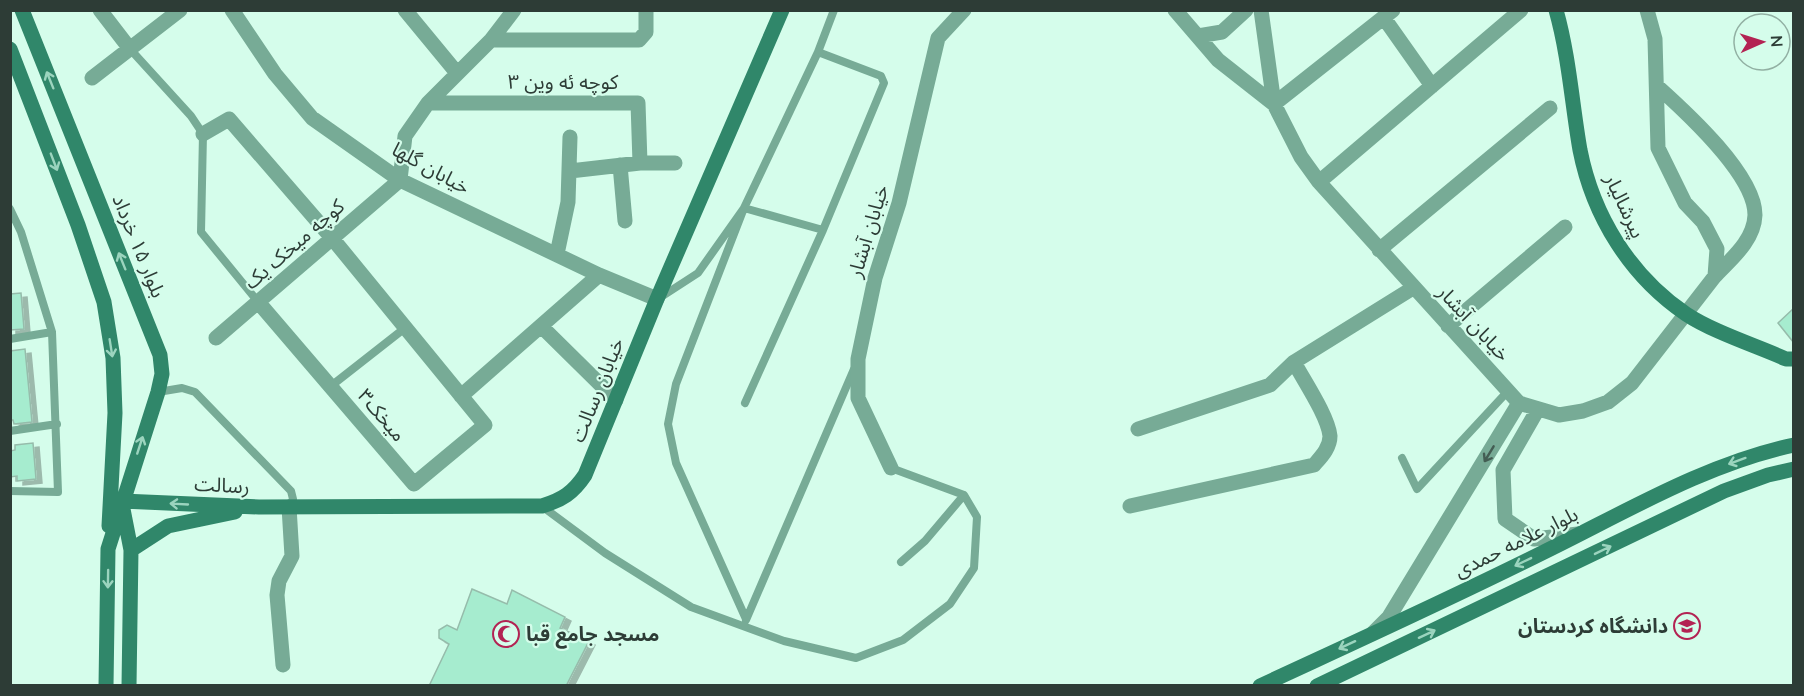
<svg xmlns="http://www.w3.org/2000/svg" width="1804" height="696" font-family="'Nunito Sans','Noto Sans Arabic',sans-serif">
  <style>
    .building { fill: #a6eccf; stroke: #96bcab; stroke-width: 1.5; filter: url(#shadow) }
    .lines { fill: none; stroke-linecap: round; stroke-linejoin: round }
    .lane { stroke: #77ab96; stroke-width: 8 }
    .street { stroke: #77ab96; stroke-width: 15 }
    .secondary { stroke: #30876a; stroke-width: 15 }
    .oneway { stroke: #9bd4be }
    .oneway2 { stroke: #435d53 }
    .labels { text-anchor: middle; stroke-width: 4.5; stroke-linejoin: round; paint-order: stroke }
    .street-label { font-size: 20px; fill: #2d3c36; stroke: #d5fdeb }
    .poi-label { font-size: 20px; font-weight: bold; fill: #2d3c36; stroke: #d5fdeb; text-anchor: end }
  </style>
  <defs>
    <filter id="shadow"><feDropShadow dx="6" dy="4" stdDeviation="0" flood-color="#0004"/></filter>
  </defs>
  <rect width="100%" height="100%" fill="#d5fdeb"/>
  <path class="building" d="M21,293L24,329L10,330V294Z
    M1794,308V343L1778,323Z
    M25,349L32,422L14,424L13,420H10V351Z
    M33,443L36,479L17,481V476L10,477V451L15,450V445Z
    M472,589L507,604L512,590L565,617L560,628L589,641L566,686H429L449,644L439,638V630L447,625L457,630Z"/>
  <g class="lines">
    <path class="lane" d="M130,49L191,116L203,134L201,232L259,303
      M10,209L21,232L52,332L58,492L10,491
      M661,297L698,273L744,208L818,52L834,10
      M10,339L52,332
      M331,386L405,328
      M158,392L182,388L195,392L291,491L293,499L289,507
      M745,403L823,230L884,83L881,76L818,52
      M10,431L57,424
      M1402,458L1417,489L1508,391
      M543,507L605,553L691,607L784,641L856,658L903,640L950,604L974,568L977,517L964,495L891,468
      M901,562L925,541L964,495
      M746,619L676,463L668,424L676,384L744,208L823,230
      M746,620L854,369"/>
    <path class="street" d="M100,10L130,49
      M232,10L275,74L312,118L400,180L599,275L657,299
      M405,10L457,73
      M1175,10L1218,60L1274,104L1393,10
      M1261,10L1274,104L1301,157L1319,182L1519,403L1559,415L1583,411L1608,402L1632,383L1715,276L1717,249L1703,222L1685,203L1658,148L1655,39L1647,10
      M1384,18L1432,86
      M1198,36L1222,32L1246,10
      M491,40H639L646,32V10
      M92,78L180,10
      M1658,87C1687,113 1755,175 1755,215C1754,241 1731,259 1715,276
      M428,103H638L640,163
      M203,134L229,119L332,238L485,425L414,484L259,303
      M620,165L625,221
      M570,171L640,163H675
      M1319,182L1521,10
      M1379,250L1550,108
      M557,254L568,202L570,137
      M541,326L616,400
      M1448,326L1565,227
      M216,338L400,180L405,136L428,103L491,40L514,10
      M461,396L599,275
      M1538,409L1503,470L1505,519L1534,539L1578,534
      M1138,429L1270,385L1294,362
      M891,468L858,398V359L875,278L899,203L938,38L964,10
      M1130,506L1314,465C1321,457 1330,448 1330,436C1328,416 1304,381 1294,362L1413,288
      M1373,633L1389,617L1519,403
      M283,665L277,595L279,581L292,556L289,507"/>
    <path class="secondary" d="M22,10L160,355L162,374L158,392L108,549L106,686
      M1556,10C1569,56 1572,104 1580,150C1593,216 1630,276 1686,314C1713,332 1757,346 1786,359H1794
      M10,49L78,225L104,302L113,358L115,413L109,526
      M122,501L259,507L542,506C562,500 573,493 585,475L657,299L782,10
      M122,504L131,550L129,686
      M131,550L168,526L235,512
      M1260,686C1355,642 1450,599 1544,552C1624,513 1705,464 1794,445
      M1317,686L1724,491L1768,475L1794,469"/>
  </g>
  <defs><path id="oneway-shaft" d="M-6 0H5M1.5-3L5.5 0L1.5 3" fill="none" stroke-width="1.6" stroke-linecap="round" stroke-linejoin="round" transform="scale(1.5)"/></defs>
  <g class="oneway">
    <use href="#oneway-shaft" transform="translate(50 80) rotate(-112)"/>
    <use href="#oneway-shaft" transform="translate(54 162) rotate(69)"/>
    <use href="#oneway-shaft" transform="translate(122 261) rotate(-112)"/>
    <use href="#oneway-shaft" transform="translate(111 348) rotate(81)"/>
    <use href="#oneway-shaft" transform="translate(140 445) rotate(-72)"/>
    <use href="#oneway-shaft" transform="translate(1737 461) rotate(160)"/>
    <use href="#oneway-shaft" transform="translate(179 504) rotate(-177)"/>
    <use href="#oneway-shaft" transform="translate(1603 550) rotate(-26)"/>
    <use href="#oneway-shaft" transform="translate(1523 562) rotate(154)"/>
    <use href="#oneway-shaft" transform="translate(108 579) rotate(91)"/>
    <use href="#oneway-shaft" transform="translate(1427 634) rotate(-25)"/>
    <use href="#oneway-shaft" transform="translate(1347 645) rotate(155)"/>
  </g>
  <use class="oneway2" href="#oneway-shaft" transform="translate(1489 454) rotate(121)"/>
  <defs>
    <symbol id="university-ring" viewBox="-11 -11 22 22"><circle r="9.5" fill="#d5fdeb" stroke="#b32353" stroke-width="1.5"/><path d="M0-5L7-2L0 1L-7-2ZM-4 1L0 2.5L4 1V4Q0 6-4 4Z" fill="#b32353"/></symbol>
    <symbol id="mosque-ring" viewBox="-11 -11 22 22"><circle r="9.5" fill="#d5fdeb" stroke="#b32353" stroke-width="1.5"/><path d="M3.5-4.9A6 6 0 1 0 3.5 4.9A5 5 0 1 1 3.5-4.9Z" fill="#b32353"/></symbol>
  </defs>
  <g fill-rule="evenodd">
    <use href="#university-ring" x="1672" y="611" width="30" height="30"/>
    <use href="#mosque-ring" x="491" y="619" width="30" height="30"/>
  </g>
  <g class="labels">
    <g class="street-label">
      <text x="563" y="89">کوچه ئه وین ۳</text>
      <text transform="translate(431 168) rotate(29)" y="7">خیابان گلها</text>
      <text transform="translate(1625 206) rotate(65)" y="7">پیرشالیار</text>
      <text transform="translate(868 231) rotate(-73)" y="7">خیابان آبشار</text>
      <text transform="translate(294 244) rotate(-41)" y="7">کوچه میخک یک</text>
      <text transform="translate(139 246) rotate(68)" y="7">بلوار ۱۵ خرداد</text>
      <text transform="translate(1474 323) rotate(47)" y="7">خیابان آبشار</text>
      <text transform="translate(597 390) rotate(-68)" y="7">خیابان رسالت</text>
      <text transform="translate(382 415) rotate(50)" y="7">میخک۳</text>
      <text transform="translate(222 485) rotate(3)" y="7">رسالت</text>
      <text transform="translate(1516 542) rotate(-26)" y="7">بلوار علامه حمدی</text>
    </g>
    <g class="poi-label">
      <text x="1668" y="633">دانشگاه کردستان</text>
      <text x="526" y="641" text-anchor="start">مسجد جامع قبا</text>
    </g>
  </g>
  <rect width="1804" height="696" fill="none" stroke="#2d3c36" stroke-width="24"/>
  <g transform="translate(1762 42) rotate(87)"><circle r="28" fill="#d5fdeb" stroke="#92b0a3" stroke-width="1.5"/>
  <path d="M0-4.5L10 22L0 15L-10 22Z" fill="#b32353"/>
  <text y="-9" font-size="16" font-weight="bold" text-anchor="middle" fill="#2d3c36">N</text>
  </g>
</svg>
